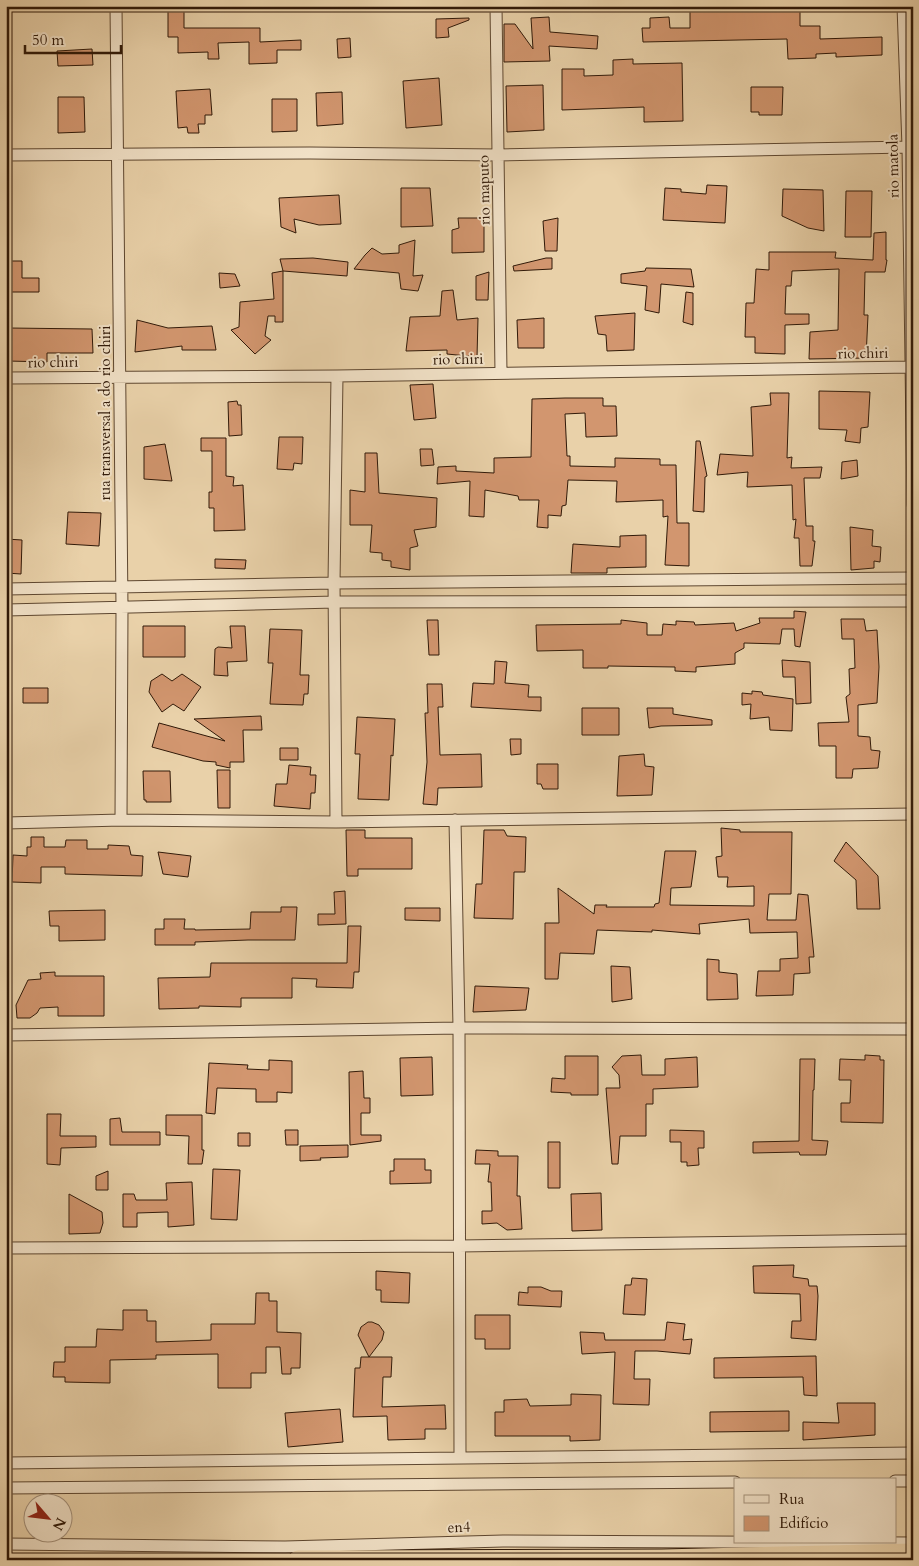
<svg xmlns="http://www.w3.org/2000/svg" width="919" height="1566" font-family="Cardo,serif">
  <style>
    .building { fill: #d2966f; stroke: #301908 }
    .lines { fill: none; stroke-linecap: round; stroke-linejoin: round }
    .minor-casing { stroke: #5e4730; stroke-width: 13 }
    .trunk-casing { stroke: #301908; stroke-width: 21 }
    .minor { stroke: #f1e1c7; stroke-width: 11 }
    .trunk { stroke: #e9d1a9; stroke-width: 19 }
    .labels { text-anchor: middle; stroke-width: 4; stroke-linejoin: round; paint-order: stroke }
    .street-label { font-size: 15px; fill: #301908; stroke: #f1e1c7 }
  </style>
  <rect width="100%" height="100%" fill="#e9d1a9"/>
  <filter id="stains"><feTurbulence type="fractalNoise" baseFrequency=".004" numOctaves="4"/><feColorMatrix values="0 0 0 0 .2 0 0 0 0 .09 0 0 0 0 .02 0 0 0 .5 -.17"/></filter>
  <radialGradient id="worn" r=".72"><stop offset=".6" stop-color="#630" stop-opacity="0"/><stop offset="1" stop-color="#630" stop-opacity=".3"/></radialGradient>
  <path class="building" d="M168,6H184V28H260V42L301,40V50H277V63L249,64V42L218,43L219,59H208V52L178,53V37H168Z
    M786,7V9H800V26H820V39L882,37V55L836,57V53L816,54V58L788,59L787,39L643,42L642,28H650V18L669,17L670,28H690V8Z
    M549,17L550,32L598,36L597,49L549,46L550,61L504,62V24H515L533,49L531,18Z
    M469,18V20L448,28L449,37L436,38V19Z
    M350,38L351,57L338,58L337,39Z
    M92,49L93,65L58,66L57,51Z
    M633,59V64L682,63L683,121L644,122V107L562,110V69H584V76L613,75V60Z
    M439,78L442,125L406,128L403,81Z
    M543,85L544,130L507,132L506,86Z
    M751,87H783L782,115H759V112H751Z
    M210,89L212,115H205V124H198L199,133H188L187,127L178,128L176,91Z
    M342,92L343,124L317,126L316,93Z
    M58,97H84L85,132L58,133Z
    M272,99H297V131L272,132Z
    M707,185L727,186L725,223L663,220L665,188L681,189V192L706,194Z
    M401,188H430L433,226L401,227Z
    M783,189L823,190L824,231L808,228L782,216Z
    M846,191H872L871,237H845Z
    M339,195L341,224L319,225L294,219L296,233L281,227L279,198Z
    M458,218H484V252L452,253V230L459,228Z
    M558,218L557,251H545L543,221Z
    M886,232V260H887L885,272H865L864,315H868L866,358L809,359L810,332L838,330L839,269L792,271L791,286H786L785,314H809V324L785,325V354L755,353V337H745L746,303H754L756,269L769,270V252H836L835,258L873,260L874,233Z
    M415,240L413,276L423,275L418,291L401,289L399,273L354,269L365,255L372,248L382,254L399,253V245Z
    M313,258L348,262L347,276L283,271L280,259Z
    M546,258H552V269L514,271L513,266Z
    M6,261H22V278H39V292H6Z
    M646,268L691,269L694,287L661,284L659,313L645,310L647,286L621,283V274L645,271Z
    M283,271V322H275V316H268L265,336L271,340L255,354L231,330L239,327L240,302L274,299L272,273Z
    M489,272L488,300H476V276Z
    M219,273L235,274L240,286L220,288Z
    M453,290L457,320L478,318L477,357L447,354V350L406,351L410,317L440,316L442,291Z
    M686,292L693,293V325L683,322Z
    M635,313L634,350L607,351L606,335L598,334L595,316Z
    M544,318V348H518L517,320Z
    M137,320L168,328L212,326L216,350H182V346L135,352Z
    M9,328L92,329L93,353H47V362L8,361Z
    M433,384L436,418L414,420L410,385Z
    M819,391L870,392L868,427L861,428L860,443L845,441L847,430L819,429Z
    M770,393H789L787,458L792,457L791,468L822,467L820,478H804L806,526H813V541H815L812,566H800L799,538H794L796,519L793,520L792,485L747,487L748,472L717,475L720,454L753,456L751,407L771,405Z
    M565,398H603V406H616L617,436L586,437L585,413L565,414L567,456H570V466L615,467V458L660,459V465H676L677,523H689V566L665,565L668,516L663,517V500L616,502L617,481H615L568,480L566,505L562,506L561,516L548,515V528L537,527L539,500H519L518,496L485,490L484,517L469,516L470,481L437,484L438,467L456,466V471L494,473V458L531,457L532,399Z
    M237,401L238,405H241L242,435L229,436L228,402Z
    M279,437H303L302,464L294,463L293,470L277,469Z
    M201,438H226V476L234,477L233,486L243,485L245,530L214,531V508H209V492H212V451H201Z
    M696,441H700L707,476L705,477L704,512L693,511Z
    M165,444L172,481L144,479V447Z
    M420,449H432L434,465L421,466Z
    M365,453H377L379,493L437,498L436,527L414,530L418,546L410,548V570L391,567V561L382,560V553L370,552L372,525H350V490L365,492Z
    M857,460L858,476L841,479L842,462Z
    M68,512L101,513L99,546L66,544Z
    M850,527L873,530L872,546L881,547L880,562L874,561V568L851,570Z
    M646,535V567L607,568V573H571L573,544L620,547V536Z
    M6,539L22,540L21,574L6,573Z
    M215,559L246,560L245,569L215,568Z
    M794,611L806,612L800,647L795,646L794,629H782L780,644L744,643V648L735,653V664L696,667V672L675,671V667L608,666V668H583V650L537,651L536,625L621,624V620L647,623V635H662L663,624L676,625V621L694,622L695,625L734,623L736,631L760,623L759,618H794Z
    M841,619H864L866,631L877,630L879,667L877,703L858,705V736L870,737L871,750L880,751L878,768L853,769L852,778H836V746H819L818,723L849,722L846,697L850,694L849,669L855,668L854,639H842Z
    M427,620H438L439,655H429Z
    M143,626H185V657H143Z
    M230,626H245L247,661L227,662L228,676L214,675L215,649L218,647L232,648Z
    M270,629L302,630L300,675H309L308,694H304L303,705L270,704L273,663H268Z
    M782,660L810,662L811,703L796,704L795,677H783Z
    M495,661L507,662L505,683L529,685L528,697H541V711L471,707L473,683L494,684Z
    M162,674L172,681L182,674L201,687L184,711L173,704L162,712L149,692L151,681Z
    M427,684H442L443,707H438L440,755L481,754L482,787L438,788L437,805L423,804L427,762L425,713H428Z
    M23,688H48V703H23Z
    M752,691L762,692L763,695L793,699L792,731L770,730L769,717L750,719L751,704L742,705V693L752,694Z
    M582,708H619V735H582Z
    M647,708H673V714L712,720V725L661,726L649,728Z
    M261,716L262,730H243L244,762H230V768L216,765V762L203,761L152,747L159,723L225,741L194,719Z
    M357,717L395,719L393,756L391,755L389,800L358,799L360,754H355Z
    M510,739H521V754L511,755Z
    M280,748H298V760H280Z
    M644,754L645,766L654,767L652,795L617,796L619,756Z
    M537,764H558V789H543L541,784H537Z
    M289,765L311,767L310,775H316L315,793H311L310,809L274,806L276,784H287Z
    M217,770H230V808H218Z
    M143,771H170L171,802H146V800H144Z
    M721,828L740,830V832H792L791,894H769L767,920H796L798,894L808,895L814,957H809L810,973L794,974L793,995L756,996L758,971H780V959L798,958L797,932L750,933L749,919L699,924L700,934L652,930V932L597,930L594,954L560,953L558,979H545V923H559L558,888L594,914L595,905H607L606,907H654L655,904L659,903L665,851H696L691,887L671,888L670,905L754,906V886L727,887L728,877H718L716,857L722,856Z
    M346,830H365V838H412V869H358V876H347Z
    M484,830H504L507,836L526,837L525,872H514L513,919L474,918L476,884H482Z
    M31,837H44V847H65L66,840H87V849H108V845L129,846L131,855L143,856L142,876L65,874V867H41V883L12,882L13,855L27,856V847H31Z
    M846,842L878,876L880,909H857L856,880L834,861Z
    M158,852L191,856L188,877L163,874Z
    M345,891L346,924L318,925V914H335L334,892Z
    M281,907H297L295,940H248L195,942V945H155V929H164V919H185L184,929H195V930L250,929L251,912H281Z
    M405,908H440V921L405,920Z
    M105,910V940L59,941V926H50L49,911Z
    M348,926H361L359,972H354L353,988L316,987L317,979L292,978V998H241V1007L199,1006V1008L159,1009L158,978L210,977L211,963H347Z
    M707,959L719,960V972L737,974L738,999L707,1000Z
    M611,966L630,967L632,999L612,1002Z
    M55,972V976H104V1016H58V1007L40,1008L37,1013L30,1018H17L16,1005L28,980L41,979L40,973Z
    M475,986L529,988L526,1010L473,1012Z
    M641,1055L642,1075H665V1059L697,1057L698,1087L653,1089V1104H646V1136H620L618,1164H612L606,1088H620L619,1075L612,1067L622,1056Z
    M865,1055L880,1056V1060H884L883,1123L841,1122V1103H850L851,1080H839L840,1059L865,1060Z
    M565,1056H598V1095H571V1093L551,1092L552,1078L565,1079Z
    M432,1057L433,1095L401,1096L400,1058Z
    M800,1059H815L814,1090H813L812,1140L828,1141L826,1155H800L799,1152L753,1153V1142L799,1141Z
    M269,1060L292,1061V1093L277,1092V1102H256V1089L217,1088L215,1114L206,1113L209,1063L248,1065L247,1069L269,1070Z
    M363,1071L364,1098H370V1113H361V1135H381V1141L350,1145L349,1072Z
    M47,1114H61L60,1136H96V1147L61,1148L60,1165L47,1164Z
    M166,1115H202V1150H204L202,1164H188L189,1136L166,1135Z
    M120,1118L122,1132H160V1145H110V1119Z
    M285,1130H298V1145H286Z
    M670,1130L704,1131V1148H698L699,1165L687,1166V1162H681V1142H670Z
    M238,1133H250V1146H238Z
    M548,1142H560V1188H548Z
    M348,1145V1157L320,1158L321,1160L300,1161V1146Z
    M476,1150L498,1151V1156H518L517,1196H520L522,1229L507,1230L497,1223L482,1224V1211H492L491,1182H488L490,1164H475Z
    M394,1159H425V1170H431V1183L390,1184V1171H394Z
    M213,1169L240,1170L237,1220L211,1219Z
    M108,1171V1190H96V1176Z
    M192,1182L194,1225L168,1227V1212L137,1213V1227H123V1194H134L136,1200H167L166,1183Z
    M601,1193L602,1230L572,1231L571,1194Z
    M69,1194L102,1212L103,1223L100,1233L69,1234Z
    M794,1265L793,1277L808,1279L809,1286H817L818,1296L816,1340L791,1338L792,1321H801L800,1294L754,1293L753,1266Z
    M376,1271L410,1273L409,1303L381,1302V1290H376Z
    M632,1278L647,1279L645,1315L623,1314L625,1285H631Z
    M528,1287H541L551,1291H562L561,1307L518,1305L519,1292L528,1293Z
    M256,1293H269V1301H277V1332L301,1333L300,1368H291V1374H282L280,1347H266V1373H251V1388H218V1354L156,1355V1359L110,1360V1383L65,1382V1377H53L54,1362H65V1347H96L97,1329L123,1330V1310H147V1321H156V1342L211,1340V1324H255Z
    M475,1315H510V1349H485V1339H475Z
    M368,1322H372L379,1325L384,1332L382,1340L369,1357H392L391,1377H383L382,1407L445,1405L446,1429H425V1439L388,1440L387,1416L353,1417L355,1368H360L361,1357H369L358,1335L361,1327Z
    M667,1322L685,1324L683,1340L692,1339L690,1354L657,1351H635L634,1379H650L649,1405L613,1404L615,1352L582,1354L580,1332L604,1333L605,1340H665Z
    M816,1356L817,1396L804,1395L803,1377L714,1378V1358Z
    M571,1394L601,1395L600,1440L570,1441V1436H495V1412H504V1400L527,1399L530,1406L571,1405Z
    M837,1403H875V1435L803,1440V1422L839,1423Z
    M340,1409L343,1442L288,1447L285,1413Z
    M789,1411V1431L710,1432V1412Z"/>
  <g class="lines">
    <defs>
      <path id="minor" d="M116,6L122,608L121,820
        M496,6L501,373
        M903,6L908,147L913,505
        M6,155L310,153L498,155L908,147
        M6,378L337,376L911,367
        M6,589L334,583L913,578
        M6,610L335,602L913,601
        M455,820L459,1028L460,1457
        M336,822L334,583L337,376
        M6,823L121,820L336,822L913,814
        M6,1035L459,1028L913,1029
        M6,1248L459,1246L913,1240
        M6,1463L913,1453
        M895,1481H913
        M6,1488L735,1482
        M6,1544L285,1547L503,1541L913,1543"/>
      <path id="trunk" d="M298,1560L662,1559L913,1553"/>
    </defs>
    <use href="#minor" class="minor-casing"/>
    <use href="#trunk" class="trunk-casing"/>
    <use href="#minor" class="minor"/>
    <use href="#trunk" class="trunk"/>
  </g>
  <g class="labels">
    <g class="street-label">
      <text transform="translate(893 166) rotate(-91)" y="5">rio matola</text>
      <text transform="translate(484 190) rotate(-91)" y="5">rio maputo</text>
      <text transform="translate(863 353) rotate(-1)" y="5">rio chiri</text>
      <text transform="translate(458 359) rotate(-1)" y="5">rio chiri</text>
      <text transform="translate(53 362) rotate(-1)" y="5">rio chiri</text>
      <text transform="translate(105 413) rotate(-90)" y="5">rua transversal a do rio chiri</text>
      <text transform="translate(459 1527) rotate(-2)" y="5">en4</text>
    </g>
  </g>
  <rect width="919" height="1566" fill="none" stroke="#e9d1a9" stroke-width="25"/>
  <rect x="8" y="8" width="904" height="1551" fill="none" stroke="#301908" stroke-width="2.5"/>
  <rect x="12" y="12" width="894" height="1541" fill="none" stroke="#301908"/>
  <rect x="734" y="1478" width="162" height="65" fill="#f1e1c7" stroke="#a4917b"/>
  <rect x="744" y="1495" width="25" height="8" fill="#f1e1c7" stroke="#a4917b"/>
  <text x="779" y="1504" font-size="15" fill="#301908">Rua</text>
  <rect x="744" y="1516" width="25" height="15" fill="#d2966f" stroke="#a4917b"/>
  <text x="779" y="1528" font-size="15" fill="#301908">Edifício</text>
  <g transform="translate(48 1518) rotate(118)"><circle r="24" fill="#f1e1c7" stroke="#a4917b"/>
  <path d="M0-4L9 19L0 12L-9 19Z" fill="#8f2418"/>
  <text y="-8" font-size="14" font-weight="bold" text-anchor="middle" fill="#301908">N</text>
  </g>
  <path d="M25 45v8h96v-8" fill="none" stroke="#301908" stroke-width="2.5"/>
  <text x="32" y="45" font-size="15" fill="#301908" stroke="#f1e1c7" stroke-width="4" paint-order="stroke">50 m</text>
  <rect width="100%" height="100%" filter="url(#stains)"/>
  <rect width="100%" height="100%" fill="url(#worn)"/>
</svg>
